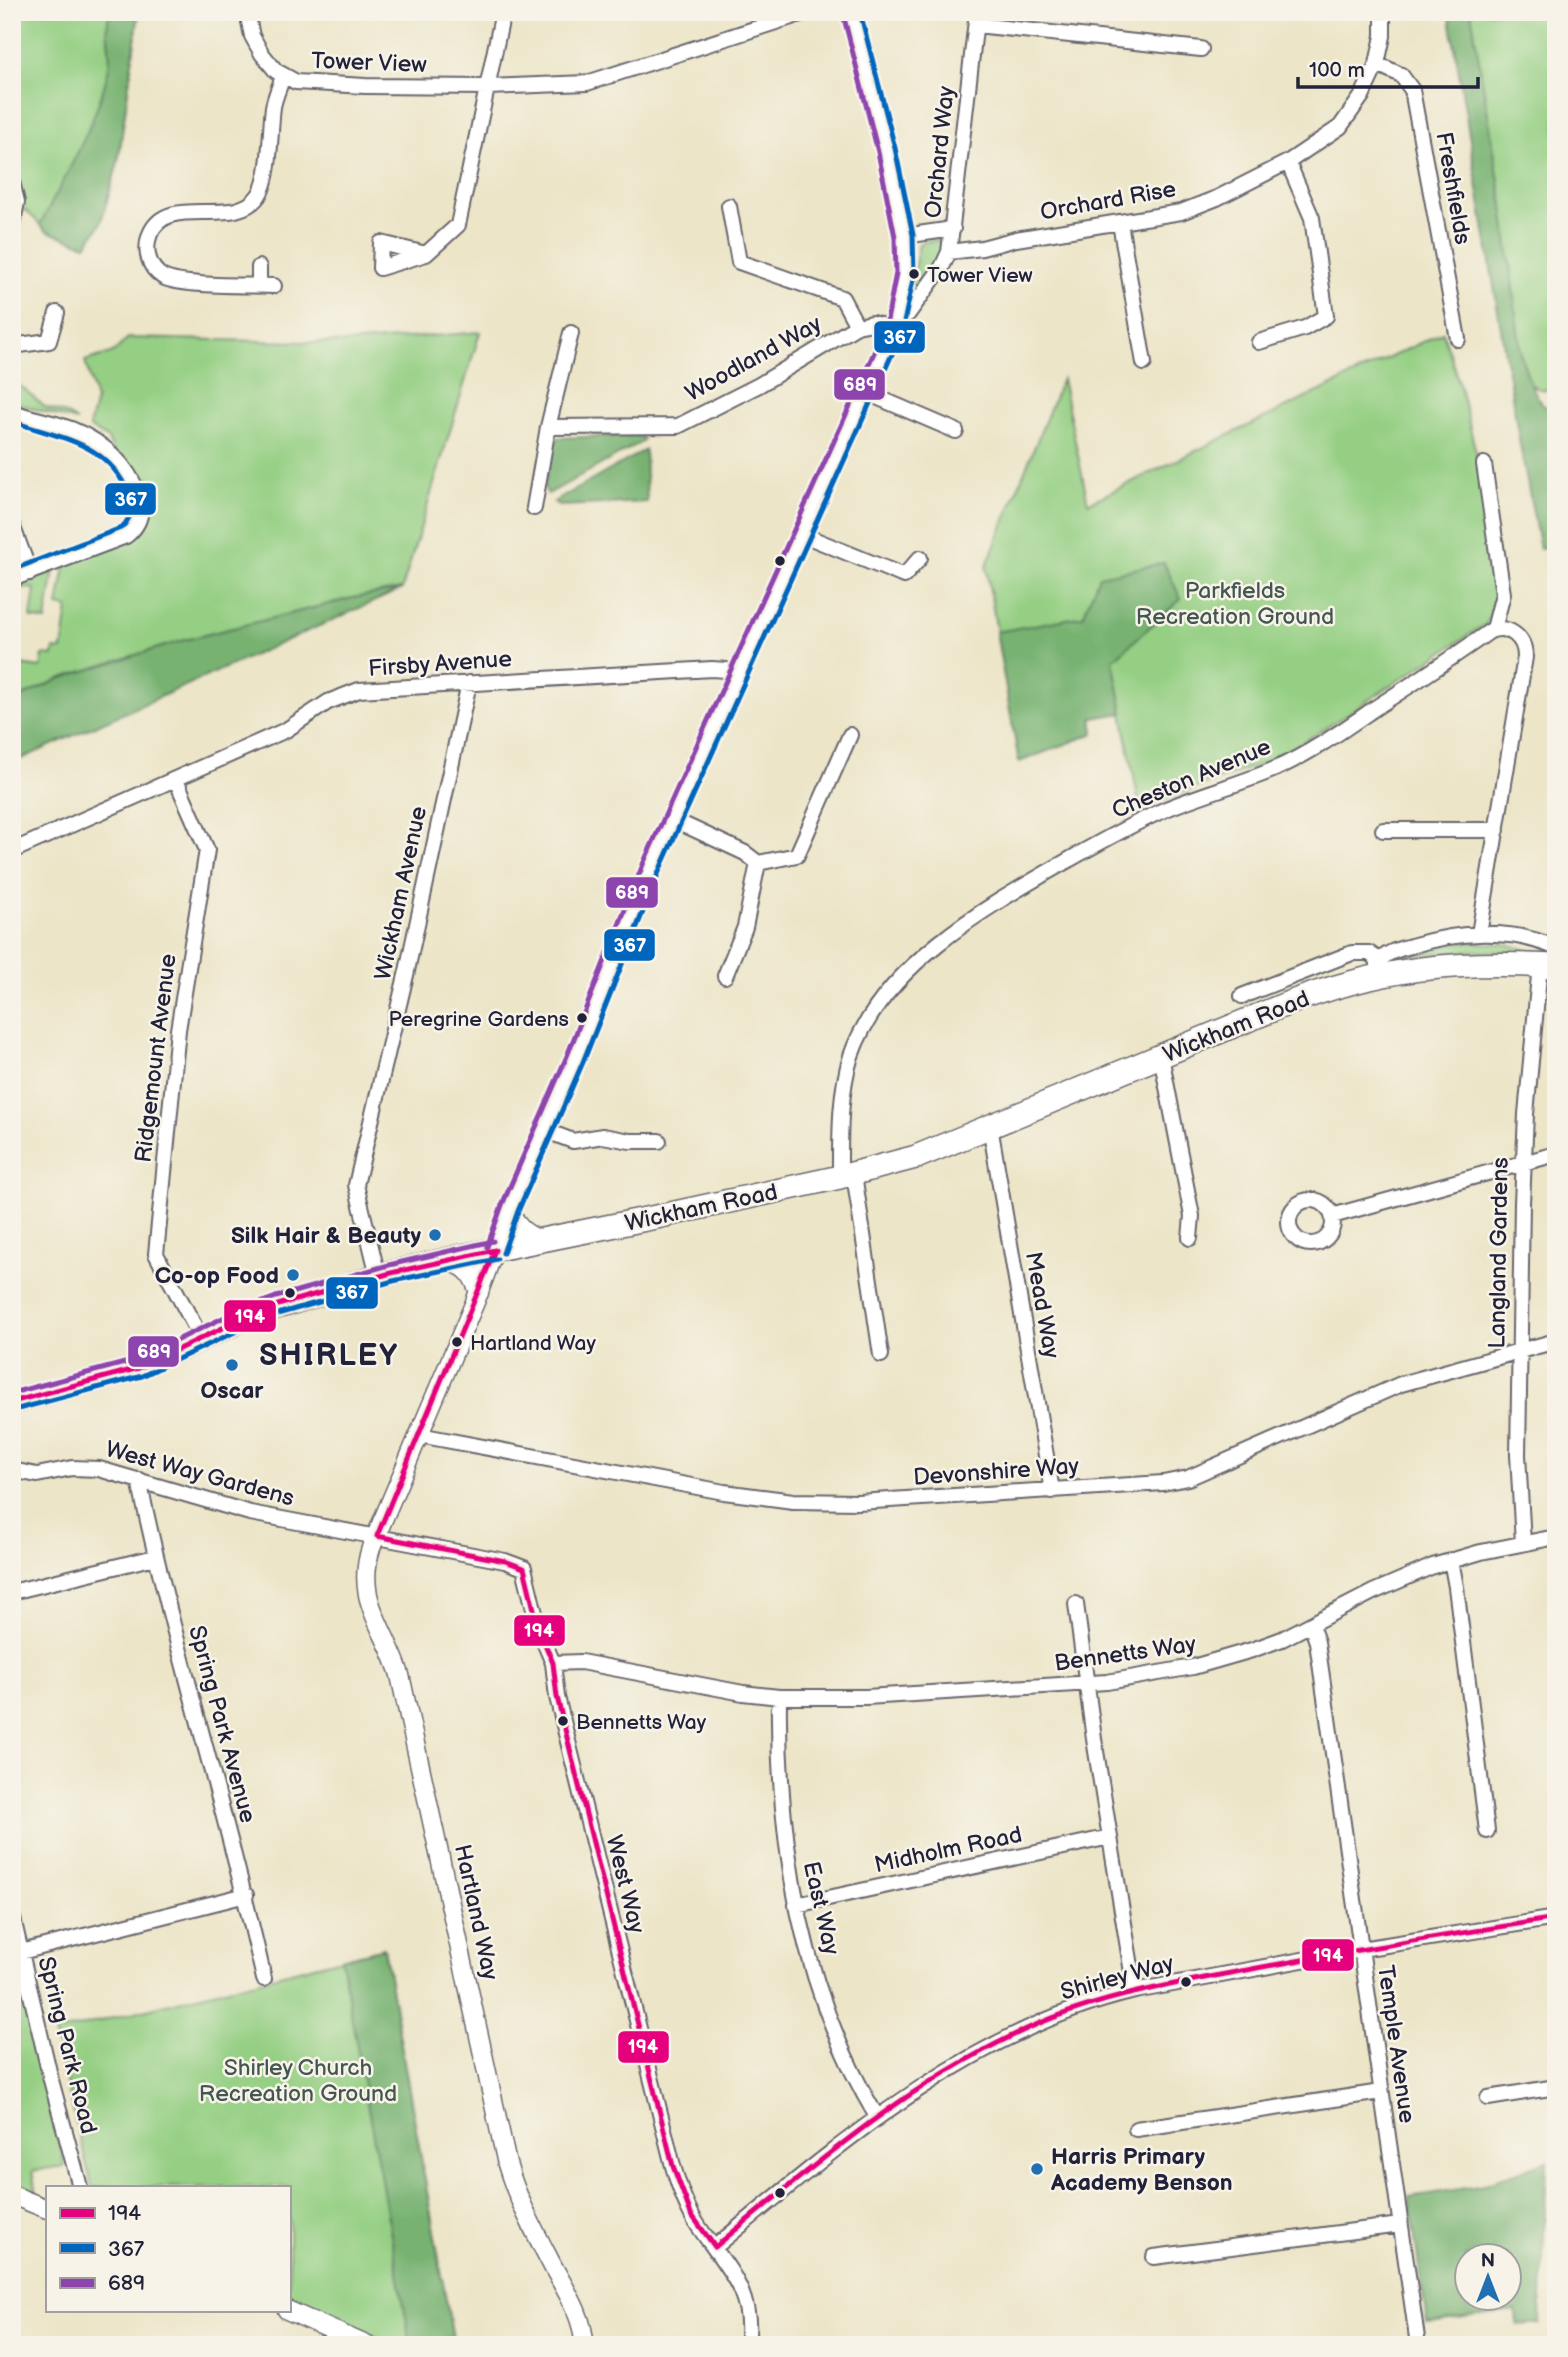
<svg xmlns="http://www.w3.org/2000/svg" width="1568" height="2357" font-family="'Balsamiq Sans',sans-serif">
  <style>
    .green { fill: #94cf83; stroke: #5b785f; stroke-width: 2 }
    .forest { fill: #77b271; stroke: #4c6a56; stroke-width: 2; fill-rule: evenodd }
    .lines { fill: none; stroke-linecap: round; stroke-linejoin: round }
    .minor-casing { stroke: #69666c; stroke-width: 18 }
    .tertiary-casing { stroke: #69666c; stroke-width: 21 }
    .trunk-casing { stroke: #69666c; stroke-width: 26 }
    .minor { stroke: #fff; stroke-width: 14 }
    .tertiary { stroke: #fff; stroke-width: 18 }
    .trunk { stroke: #fff; stroke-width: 23 }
    .bus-1-casing { stroke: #f7f3e8; stroke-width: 10 }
    .bus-2-casing { stroke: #f7f3e8; stroke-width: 10 }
    .bus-3-casing { stroke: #f7f3e8; stroke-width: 10 }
    .bus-1 { stroke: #e5007d; stroke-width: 5 }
    .bus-2 { stroke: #0065bd; stroke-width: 5 }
    .bus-3 { stroke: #8e44ad; stroke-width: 5 }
    .bus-dot { fill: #22223b; stroke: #f7f3e8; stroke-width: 2.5 }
    .poi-dot { fill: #1f6fb2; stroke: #f7f3e8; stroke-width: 2.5 }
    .labels { text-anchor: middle; stroke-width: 5; stroke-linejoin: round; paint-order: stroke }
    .bus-label { font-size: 21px; fill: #22223b; stroke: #f7f3e8; text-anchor: start }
    .street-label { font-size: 23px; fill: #22223b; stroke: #f7f3e8 }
    .park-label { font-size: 23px; fill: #445651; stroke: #f7f3e8 }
    .poi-label { font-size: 23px; font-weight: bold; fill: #22223b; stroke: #f7f3e8; text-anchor: end }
    .district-label { font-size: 30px; font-weight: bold; letter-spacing: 2px; fill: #22223b; stroke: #f7f3e8 }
    .line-badge { stroke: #f7f3e8; stroke-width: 2.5 }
    .badge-label { font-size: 19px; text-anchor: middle; font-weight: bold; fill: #fff }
  </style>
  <rect width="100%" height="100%" fill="#f7f3e8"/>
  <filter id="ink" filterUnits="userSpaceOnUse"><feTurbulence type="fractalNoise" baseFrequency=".0143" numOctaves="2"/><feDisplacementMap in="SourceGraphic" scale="14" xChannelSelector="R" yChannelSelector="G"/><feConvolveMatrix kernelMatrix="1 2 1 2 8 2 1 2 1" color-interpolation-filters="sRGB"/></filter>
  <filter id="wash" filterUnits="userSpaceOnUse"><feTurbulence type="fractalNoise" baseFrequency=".00686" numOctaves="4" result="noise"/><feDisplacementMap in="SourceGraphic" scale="28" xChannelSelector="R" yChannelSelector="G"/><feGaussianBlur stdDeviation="1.57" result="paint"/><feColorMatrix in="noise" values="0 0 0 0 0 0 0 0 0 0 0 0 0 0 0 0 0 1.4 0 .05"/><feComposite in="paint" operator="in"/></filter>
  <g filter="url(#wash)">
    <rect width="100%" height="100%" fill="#ece5c8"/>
    <path class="green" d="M12,12H139L118,162L100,225L86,245L46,231L27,211L21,209L18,185L12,171Z
      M1471,12H1556V391L1539,389L1530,383L1521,356L1503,206Z
      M938,240L945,245L942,252L912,297L908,299L919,244L926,241Z
      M480,332L402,589L353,598L181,641L62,678L12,701V664L41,668L43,655L53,656L54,649L62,650L68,608L58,606L65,566L143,524L108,439L89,427L96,400L85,361L114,352L128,338L348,343Z
      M1443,332L1460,387L1479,465L1497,593L1487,623L1318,733L1269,761L1140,809L1122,713L1092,718L1094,733L1019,762L986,567L1062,379L1088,503Z
      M12,379L45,407L66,414L77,421L28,407L14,401Z
      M54,570L46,621L31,618L35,589L17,587L12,600V585Z
      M1461,942L1503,944L1548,953L1470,951L1406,956L1435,947Z
      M384,1948L454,2345H396L289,2299V2187H92L54,2033Z
      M12,1958L65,2166L32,2171L37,2192L12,2181Z"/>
    <path class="forest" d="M110,12H139L118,162L100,225L86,245L46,231L40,225C65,177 99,119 109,66C112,47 103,30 110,12Z
      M1449,12H1471L1503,206L1521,356L1530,383L1541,403L1556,416V546L1540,549L1520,445Z
      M641,435L643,441L548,494L544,488L554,438Z
      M645,450L647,502L560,506L554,502Z
      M1164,563L1181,599L1113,660L1123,713L1092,718L1094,733L1019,762L996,632L1083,616L1099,576Z
      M402,589L12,763V701L62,678L181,641L353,598Z
      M384,1948L454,2345H411L341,1959Z
      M1547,2161L1540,2323L1518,2325L1515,2311L1427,2323L1409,2197L1479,2186ZM1466,2256H1508V2298H1466Z"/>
  </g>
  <g filter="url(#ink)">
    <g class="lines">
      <defs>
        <path id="minor" d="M247,12L252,36L262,54L276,71L296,82L365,86L489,87L587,83L807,12
          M976,25L1201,49
          M1377,64L1401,75L1412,90L1458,339
          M12,182L17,202L12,227
          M729,206L739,262L842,298L857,326
          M1120,223L1144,363
          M904,236L953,229
          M949,252L982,248L1016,239L1181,212L1217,198L1288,162L1340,127L1362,96L1377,64L1383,36V12
          M426,254L380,268L381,243L426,254L458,225L503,12
          M259,267V285
          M274,286C249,285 182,287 163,277C148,268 144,249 150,234C168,191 235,231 259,195C271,178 270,129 273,107C275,96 280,86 283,76
          M898,315L902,317L908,314L942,267L949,252L977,12
          M1259,342L1305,328L1326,316L1312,218L1288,162
          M12,346L49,341L57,313
          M865,392L956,431
          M12,411C27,418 43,420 59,425C94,435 124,458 138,493C144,511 140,525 126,536L12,579
          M548,427L678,426L759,385L857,326L872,323L894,329
          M1484,464L1503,594L1494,629
          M534,508L548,427L571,333
          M12,525L30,573
          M801,534L904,576L920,558
          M176,780L207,850L178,1030L156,1254L201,1338
          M672,819L745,853L758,863
          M1383,830H1497
          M12,851L286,730L328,702L359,690L712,669L726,670L737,675
          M1378,975V963C1384,953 1399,949 1411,946C1456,932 1511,927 1556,948
          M725,976L745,927L758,863L797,855L850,735
          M1242,996L1352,953H1369L1379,960
          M1161,1056L1192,1216L1190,1238
          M990,1126L1052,1491
          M544,1130L573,1141L603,1136L630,1141H659
          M854,1174L881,1355
          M840,1177C840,1137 839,1094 851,1056C881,968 983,909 1058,866C1093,846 1129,825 1166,809C1202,794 1240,784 1275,769C1311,753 1343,730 1375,708C1414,683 1452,658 1490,631C1508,624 1525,637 1525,657L1479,934
          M1289 1222a22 22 0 1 1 44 0a22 22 0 1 1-44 0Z
          M1332,1216L1556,1154
          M378,1276L356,1185L407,971L469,683
          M419,1435L724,1492L793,1501L858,1502L1163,1483L1188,1478L1401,1384L1556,1341
          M12,1470L37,1475L72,1468L99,1469L250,1513L505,1561L524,1568L539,1630L553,1663L557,1697L673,2166C679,2187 686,2208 699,2227C726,2267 755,2292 747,2345
          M139,1480C174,1648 227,1812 264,1979
          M1523,1543L1518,1455L1522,1203L1526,1114L1540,965
          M1451,1560L1456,1587L1487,1831
          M12,1592L155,1557
          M1076,1604L1094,1739L1135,1991
          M1311,1625L1317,1642L1418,2345
          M553,1663L581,1662L743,1693L779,1697H866L1107,1682L1193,1667L1252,1650L1282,1639L1373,1592L1433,1566L1481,1552L1556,1537
          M779,1697C777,1843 801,1990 877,2117
          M796,1905L1110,1837
          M12,1914L51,2080L80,2187
          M21,1952L246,1895
          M1488,2098L1556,2087
          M1136,2129L1381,2092
          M715,2247C842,2142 971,2030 1135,1991L1361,1949L1556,1918
          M1154,2257L1400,2225"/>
        <path id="tertiary" d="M510,1208C515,1226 523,1233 540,1240
          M444,1261C465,1264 473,1273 479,1293
          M12,2195L47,2209
          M287,2310L366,2345
          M584,2345C584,2315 562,2285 549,2259C533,2228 517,2198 507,2164L400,1675C386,1628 354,1601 371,1548L475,1302L510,1208L575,1059L652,866L894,329L905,274L904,236L887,150L851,12"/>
        <path id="trunk" d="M12,1402L139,1368L257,1313L378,1276L467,1255L661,1216L840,1177L916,1157L1284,1005C1380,967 1454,961 1556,966"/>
      </defs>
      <use href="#minor" class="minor-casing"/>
      <use href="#tertiary" class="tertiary-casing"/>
      <use href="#trunk" class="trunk-casing"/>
      <use href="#minor" class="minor"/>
      <use href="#tertiary" class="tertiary"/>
      <use href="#trunk" class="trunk"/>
      <defs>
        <path id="bus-1" d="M12,1402L139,1368L235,1322L278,1305L391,1273L495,1250
          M377,1536L505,1561L524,1568L539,1630L553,1663L557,1697L673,2166L691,2214L715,2247
          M377,1536L495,1250
          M715,2247C810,2168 905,2086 1018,2033C1092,1997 1172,1984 1252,1969C1353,1950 1454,1934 1556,1918"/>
        <path id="bus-2" d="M12,421C59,439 106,440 129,494C134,507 132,518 121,528L12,570
          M503,1253L518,1211L583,1062L660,869L902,332L914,275L913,235L895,148L860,12
          M14,1410L142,1376L239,1330L281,1313L393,1281L497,1259"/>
        <path id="bus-3" d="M487,1247L502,1205L567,1056L644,862L886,326L896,273L895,237L878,152L843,14
          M12,1393L136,1360L231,1314L276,1297L389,1265L493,1241"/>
      </defs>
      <use href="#bus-1" class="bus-1-casing"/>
      <use href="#bus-2" class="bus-2-casing"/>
      <use href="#bus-3" class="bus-3-casing"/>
      <use href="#bus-1" class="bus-1"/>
      <use href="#bus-2" class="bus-2"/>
      <use href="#bus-3" class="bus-3"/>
    </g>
  </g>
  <g class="bus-dot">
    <circle cx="914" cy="274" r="6"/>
    <circle cx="780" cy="561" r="6"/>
    <circle cx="582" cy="1018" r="6"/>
    <circle cx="290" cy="1293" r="6"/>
    <circle cx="457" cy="1342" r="6"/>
    <circle cx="563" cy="1721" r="6"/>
    <circle cx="1186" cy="1982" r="6"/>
    <circle cx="780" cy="2193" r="6"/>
  </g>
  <g class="poi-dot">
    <circle cx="435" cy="1235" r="7"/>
    <circle cx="293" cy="1275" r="7"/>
    <circle cx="232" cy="1365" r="7"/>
    <circle cx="1037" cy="2169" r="7"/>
  </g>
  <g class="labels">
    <g class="bus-label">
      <text x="927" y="282">Tower View</text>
      <text x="569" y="1026" text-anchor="end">Peregrine Gardens</text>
      <text x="470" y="1350">Hartland Way</text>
      <text x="576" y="1729">Bennetts Way</text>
    </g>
    <g class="street-label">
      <text transform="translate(369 62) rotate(2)" y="8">Tower View</text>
      <text transform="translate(939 152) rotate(-84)" y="8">Orchard Way</text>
      <text transform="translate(1454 188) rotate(80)" y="8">Freshfields</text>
      <text transform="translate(1108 200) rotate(-10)" y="8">Orchard Rise</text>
      <text transform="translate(753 358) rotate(-29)" y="8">Woodland Way</text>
      <text transform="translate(440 663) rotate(-4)" y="8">Firsby Avenue</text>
      <text transform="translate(1191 778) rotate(-23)" y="8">Cheston Avenue</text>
      <text transform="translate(400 893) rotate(-78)" y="8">Wickham Avenue</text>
      <text transform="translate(1236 1026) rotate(-22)" y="8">Wickham Road</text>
      <text transform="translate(155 1058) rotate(-83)" y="8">Ridgemount Avenue</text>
      <text transform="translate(701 1207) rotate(-12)" y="8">Wickham Road</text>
      <text transform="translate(1498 1253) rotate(-89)" y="8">Langland Gardens</text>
      <text transform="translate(1043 1305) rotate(80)" y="8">Mead Way</text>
      <text transform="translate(996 1471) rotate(-4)" y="8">Devonshire Way</text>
      <text transform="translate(200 1473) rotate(15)" y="8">West Way Gardens</text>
      <text transform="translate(1125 1653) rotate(-8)" y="8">Bennetts Way</text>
      <text transform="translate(223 1724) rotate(75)" y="8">Spring Park Avenue</text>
      <text transform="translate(948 1849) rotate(-12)" y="8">Midholm Road</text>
      <text transform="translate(626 1884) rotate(76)" y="8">West Way</text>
      <text transform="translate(822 1908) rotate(77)" y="8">East Way</text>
      <text transform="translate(477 1912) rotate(78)" y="8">Hartland Way</text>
      <text transform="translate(1117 1977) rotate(-15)" y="8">Shirley Way</text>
      <text transform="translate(1397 2044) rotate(82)" y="8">Temple Avenue</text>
      <text transform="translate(68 2045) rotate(76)" y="8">Spring Park Road</text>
    </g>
    <g class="park-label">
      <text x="1235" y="598">Parkfields<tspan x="1235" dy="26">Recreation Ground</tspan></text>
      <text x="298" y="2075">Shirley Church<tspan x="298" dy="26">Recreation Ground</tspan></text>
    </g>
    <g class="poi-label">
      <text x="421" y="1243">Silk Hair &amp; Beauty</text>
      <text x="279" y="1283">Co-op Food</text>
      <text x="232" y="1398" text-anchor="middle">Oscar</text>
      <text x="1051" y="2164" text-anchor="start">Harris Primary<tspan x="1051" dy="26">Academy Benson</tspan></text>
    </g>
    <g class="district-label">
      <text x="329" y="1365">SHIRLEY</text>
    </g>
  </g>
  <g class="line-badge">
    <rect x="873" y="320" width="53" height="34" rx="7" fill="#0065bd"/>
    <rect x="833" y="368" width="53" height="33" rx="7" fill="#8e44ad"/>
    <rect x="104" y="482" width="53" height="34" rx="7" fill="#0065bd"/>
    <rect x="605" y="876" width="54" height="33" rx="7" fill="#8e44ad"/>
    <rect x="603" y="928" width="53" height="34" rx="7" fill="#0065bd"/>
    <rect x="325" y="1276" width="54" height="34" rx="7" fill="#0065bd"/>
    <rect x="223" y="1299" width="54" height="34" rx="7" fill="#e5007d"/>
    <rect x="127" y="1335" width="53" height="33" rx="7" fill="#8e44ad"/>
    <rect x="513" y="1614" width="53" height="33" rx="7" fill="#e5007d"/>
    <rect x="1301" y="1938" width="54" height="34" rx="7" fill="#e5007d"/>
    <rect x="617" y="2030" width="53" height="34" rx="7" fill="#e5007d"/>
  </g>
  <g class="badge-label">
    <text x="900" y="344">367</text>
    <text x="860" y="391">689</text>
    <text x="131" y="506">367</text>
    <text x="632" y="899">689</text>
    <text x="630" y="952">367</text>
    <text x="352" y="1299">367</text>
    <text x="250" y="1323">194</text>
    <text x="154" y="1358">689</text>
    <text x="539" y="1637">194</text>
    <text x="1328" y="1962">194</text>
    <text x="643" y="2053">194</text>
  </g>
  <rect width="1568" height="2357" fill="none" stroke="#f7f3e8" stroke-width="42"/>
  <rect x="46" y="2186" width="245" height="126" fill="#f7f3e8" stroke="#a29fa3" stroke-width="2"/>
  <rect x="60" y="2208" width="35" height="10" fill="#e5007d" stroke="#a29fa3" stroke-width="2"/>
  <text x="108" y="2220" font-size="21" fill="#22223b">194</text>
  <rect x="60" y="2243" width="35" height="10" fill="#0065bd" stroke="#a29fa3" stroke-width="2"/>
  <text x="108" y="2256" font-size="21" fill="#22223b">367</text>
  <rect x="60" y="2278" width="35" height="10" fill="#8e44ad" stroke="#a29fa3" stroke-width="2"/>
  <text x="108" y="2290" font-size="21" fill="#22223b">689</text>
  <g transform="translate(1488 2277)"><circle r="33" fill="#f7f3e8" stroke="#a29fa3" stroke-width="2"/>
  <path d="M0-5L12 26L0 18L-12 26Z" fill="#1f6fb2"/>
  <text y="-10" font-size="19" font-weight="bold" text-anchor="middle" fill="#22223b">N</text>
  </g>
  <path d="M1298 77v10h180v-10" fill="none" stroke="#22223b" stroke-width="3.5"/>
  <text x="1309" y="77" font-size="21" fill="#22223b" stroke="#f7f3e8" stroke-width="5" paint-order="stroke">100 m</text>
</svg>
